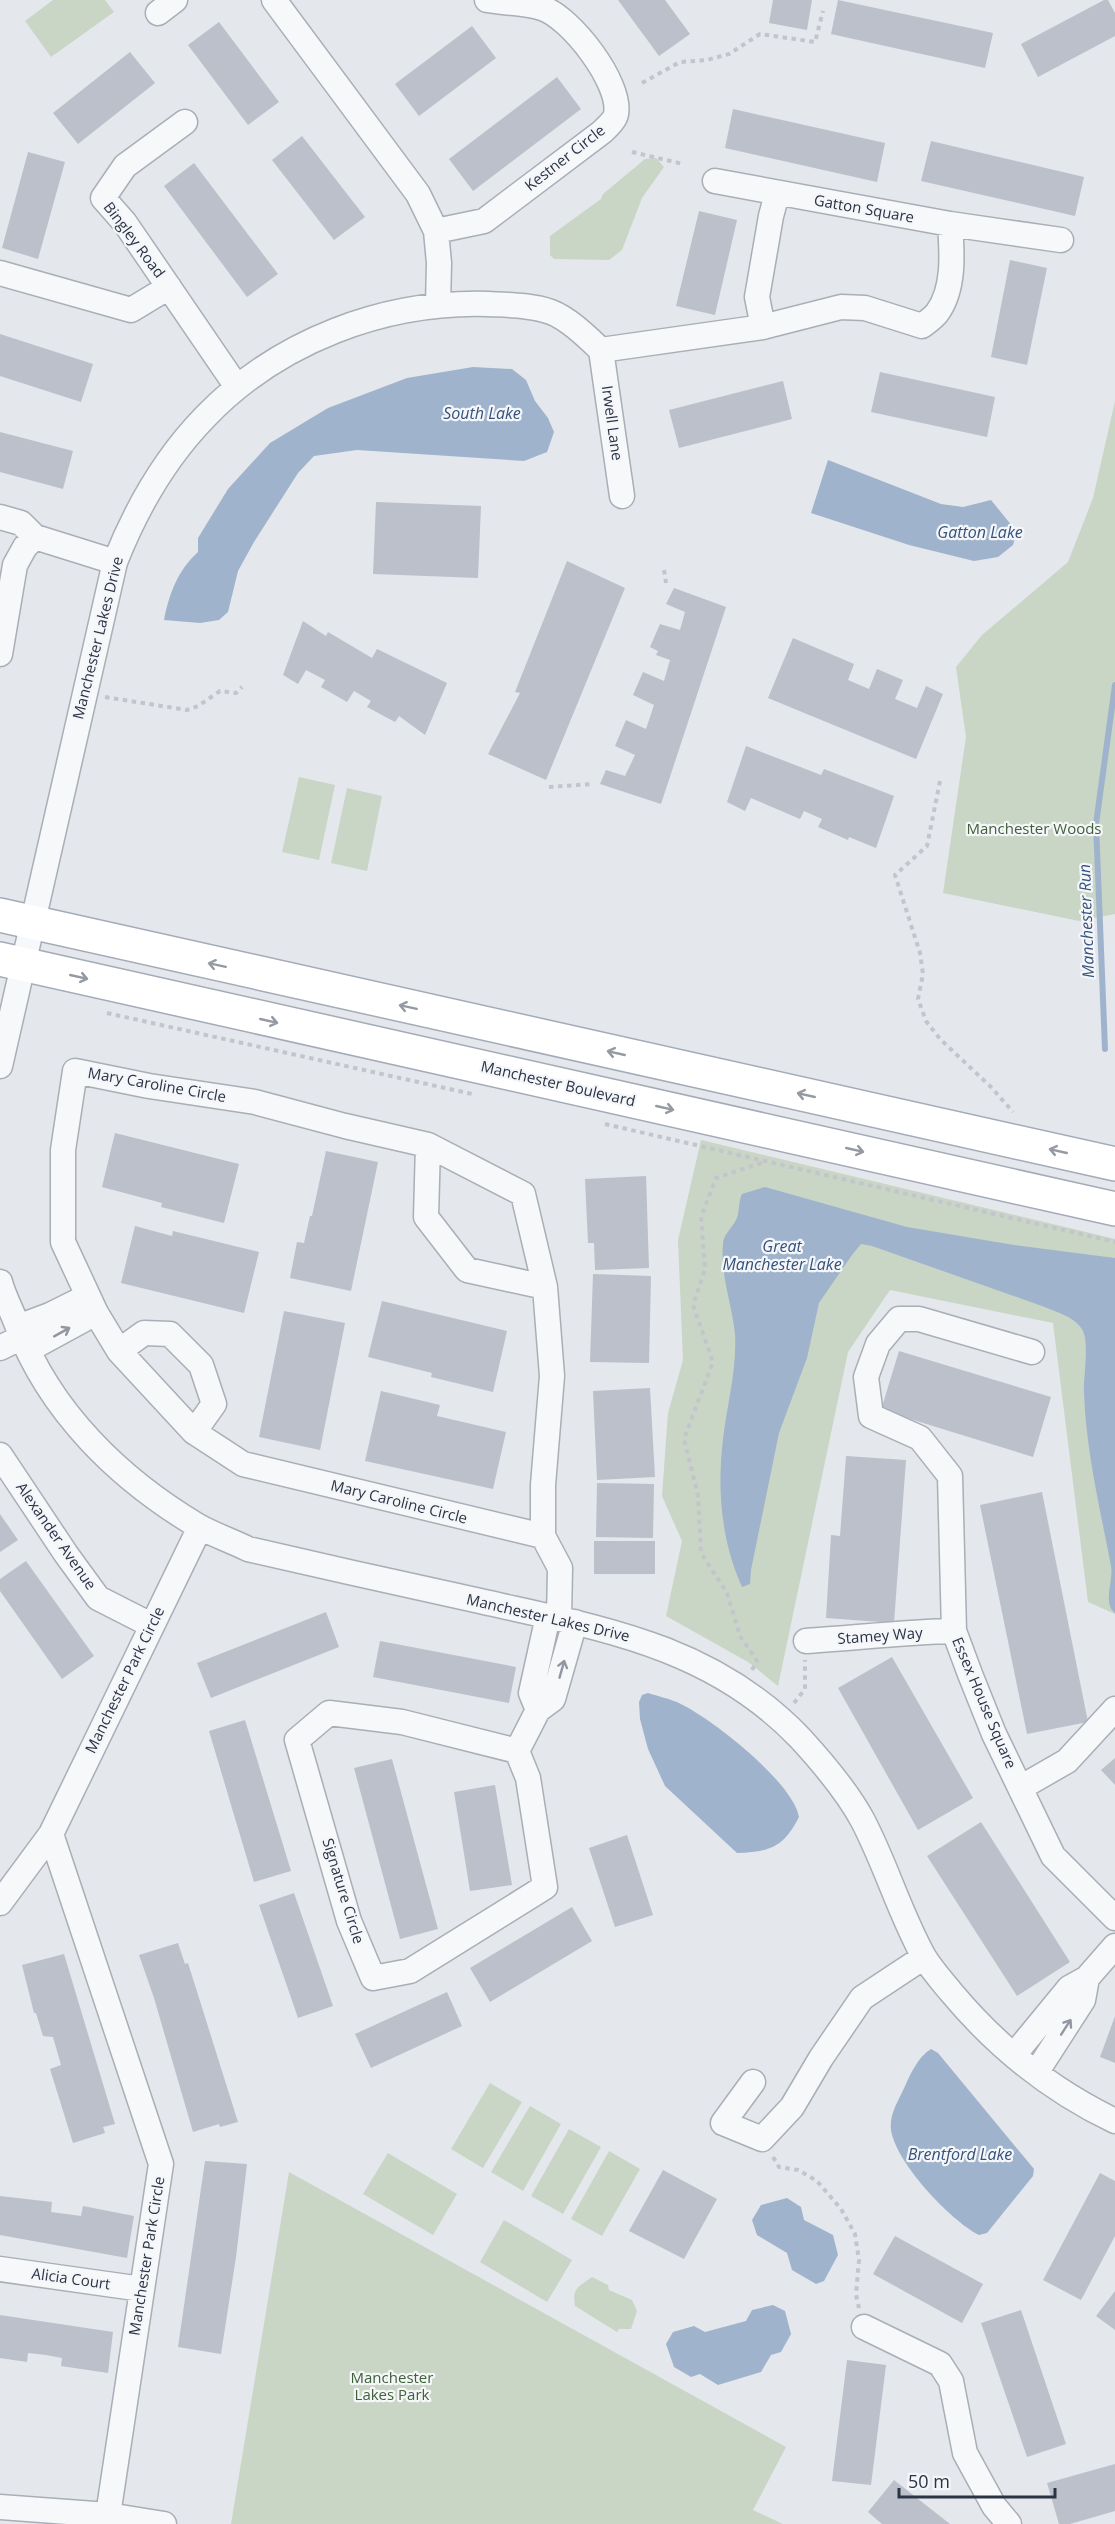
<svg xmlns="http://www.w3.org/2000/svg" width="1115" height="2524" font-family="'Open Sans',sans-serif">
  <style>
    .green { fill: #c9d6c5 }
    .water { fill: #9fb4cc }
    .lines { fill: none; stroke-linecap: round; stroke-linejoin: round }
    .stream { stroke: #9fb4cc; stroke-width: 6 }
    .building { fill: #bbc0ca }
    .street-casing { stroke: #a9aeb7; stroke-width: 27 }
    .primary-casing { stroke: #a3abb8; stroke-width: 36 }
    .path { stroke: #c2c5cb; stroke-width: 4; stroke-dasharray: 4.5 4.5; stroke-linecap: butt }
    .street { stroke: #f7f8fa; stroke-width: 24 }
    .primary { stroke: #fff; stroke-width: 33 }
    .oneway { stroke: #959aa2 }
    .oneway2 { stroke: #9196a0 }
    .labels { text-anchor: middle; stroke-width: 4.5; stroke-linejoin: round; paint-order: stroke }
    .street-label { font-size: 15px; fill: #2b3445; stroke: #f4f6f9 }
    .park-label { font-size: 15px; fill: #3f6138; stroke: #f4f6f9 }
    .water-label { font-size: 16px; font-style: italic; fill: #34527a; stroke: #f4f6f9 }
  </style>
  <rect width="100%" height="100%" fill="#e4e7ec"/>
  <path class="green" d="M53,0H105L114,12L51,57L25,21Z
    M656,158L664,167L642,198L622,250L609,260L554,259L550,255V236L601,199L603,194L645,159Z
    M1115,401V914L1079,921L943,893L966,737L956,667L982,635L1068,562L1093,498Z
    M299,777L335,785L319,860L282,852Z
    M347,788L382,796L367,871L331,863Z
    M701,1140L1115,1239V1614L1088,1602L1053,1323L890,1290L848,1352L778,1686L748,1662L666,1616L682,1541L662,1496L668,1413L683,1360L678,1240Z
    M490,2083L522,2102L483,2168L451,2149Z
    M530,2106L561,2124L523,2191L491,2172Z
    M569,2129L601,2147L563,2214L531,2196Z
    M609,2151L640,2169L602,2236L571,2219Z
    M388,2153L457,2194L433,2235L363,2194Z
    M289,2172L786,2447L753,2510L783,2524H231Z
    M504,2220L572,2260L547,2302L480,2262Z
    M592,2277L608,2285L609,2290L632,2300L637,2311L631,2329H619L617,2332L575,2306C572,2288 578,2287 592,2277Z"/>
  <path class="water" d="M473,367L512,369L526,380L535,401L548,418L554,432L547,452L524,461L357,450L314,456L298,473L254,542L238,571L228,612L219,620L200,623L164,620C169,594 178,570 198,552V538L228,489L270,443L328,408L407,378Z
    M828,460L941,504L963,507L991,500L1017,532L1013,545L998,557L974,561L909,545L811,513Z
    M765,1187L907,1227L1014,1245L1115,1258V1613C1102,1603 1114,1580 1111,1566C1100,1508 1086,1451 1084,1393C1083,1377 1090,1342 1082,1329C1073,1316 1056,1312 1042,1306L872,1246L861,1244L852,1255L819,1303L807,1358L779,1433L751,1570L750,1584L742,1587C721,1540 717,1490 723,1439C727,1405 737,1369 735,1334C732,1304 720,1274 723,1244C723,1235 732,1228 736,1220C740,1212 738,1202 742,1194Z
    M648,1693C658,1696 670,1699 679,1703C711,1718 793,1782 799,1817C784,1847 770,1852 737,1853L665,1786L648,1749L640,1719L639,1702L642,1695Z
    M931,2049L938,2053L1034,2169L1033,2176L987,2233L979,2235C950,2220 896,2163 891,2130C889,2114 899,2100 905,2086C911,2073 918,2057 931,2049Z
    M787,2198L801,2207L804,2220L833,2235L838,2255L824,2281L816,2284L792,2270L787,2253L757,2235L752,2220L761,2205Z
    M773,2305L785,2311L791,2334L781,2352L771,2355L761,2372L718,2385L700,2374L691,2377L674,2367L666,2344L673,2332L694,2326L705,2332L746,2321L752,2310Z"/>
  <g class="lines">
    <path class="stream" d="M1105,1049L1096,824L1115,685"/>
  </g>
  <path class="building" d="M618,0H665L690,34L659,56Z
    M773,0H812L807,30L769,23Z
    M838,0L993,33L985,68L831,34Z
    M1104,0H1108L1115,13V36L1038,77L1021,44Z
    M219,22L279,102L248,125L188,45Z
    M472,26L496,58L419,116L395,84Z
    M130,52L155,83L78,144L53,113Z
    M557,77L581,109L473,191L449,159Z
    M733,109L885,143L877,182L725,148Z
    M302,136L365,217L334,240L272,160Z
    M931,141L1084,177L1075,216L921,181Z
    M28,152L65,162L38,259L2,248Z
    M194,163L278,274L247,297L164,186Z
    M699,211L737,220L715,315L676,306Z
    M1010,260L1047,268L1027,365L991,357Z
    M0,334L93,364L81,402L0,376Z
    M880,372L995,397L987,437L871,412Z
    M783,381L792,419L679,448L669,410Z
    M0,432L73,451L63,489L0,472Z
    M376,502L481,506L478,578L373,574Z
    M567,561L625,588L546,780L488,754L520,693L515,692Z
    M674,588L726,607L661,804L600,784L606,770L625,776L635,755L615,746L626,720L646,729L654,705L633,695L643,672L664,681L670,660L656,655L658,651L650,647L660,624L680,630L685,612L666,604Z
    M303,621L326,636L328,632L372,658L377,649L447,683L425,735L399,716L395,722L367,707L371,701L354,691L347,702L321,687L325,680L306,670L298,684L283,675Z
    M793,638L854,664L848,680L869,689L877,669L903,680L895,699L917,708L926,686L943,694L916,759L768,698Z
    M746,746L821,775L824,769L894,796L876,848L849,837L848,840L818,827L822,819L804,811L800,819L751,798L745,811L727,802Z
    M115,1133L239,1164L224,1223L161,1207L162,1203L102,1187Z
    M326,1151L378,1162L351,1291L290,1278L297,1242L304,1243L310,1216H312Z
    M646,1176L649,1268L595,1270L594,1243H588L585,1179Z
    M135,1226L172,1236L173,1231L259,1252L244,1313L121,1283Z
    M593,1274L651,1276L649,1363L590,1362Z
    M382,1301L507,1331L493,1392L431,1377L432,1373L368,1357Z
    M284,1311L345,1323L320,1450L259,1437Z
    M899,1351L1051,1397L1033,1457L881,1410Z
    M650,1388L655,1477L597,1480L593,1391Z
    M381,1391L440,1405L437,1416L506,1432L493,1489L365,1461Z
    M846,1456L906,1460L894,1623L826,1618L831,1535L840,1536Z
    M597,1483L654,1484L653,1538L596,1537Z
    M1042,1492L1088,1722L1027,1734L980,1505Z
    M0,1514L18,1540L0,1552Z
    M594,1541H655V1574H594Z
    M26,1561L94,1656L62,1679L0,1591V1579Z
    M326,1612L339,1647L211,1698L197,1663Z
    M380,1641L516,1667L509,1703L373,1677Z
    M892,1657L973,1798L918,1830L838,1688Z
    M245,1720L291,1871L254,1882L209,1731Z
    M1115,1758V1785L1101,1770Z
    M392,1759L438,1929L400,1939L354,1768Z
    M495,1785L512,1885L470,1891L454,1792Z
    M981,1822L1070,1962L1017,1996L927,1856Z
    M627,1835L653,1915L615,1927L589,1848Z
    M294,1893L333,2006L298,2018L259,1905Z
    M572,1907L592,1941L490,2002L470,1968Z
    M178,1943L185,1964L188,1963L238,2122L220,2127L219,2124L193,2132L154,1998L139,1955Z
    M64,1954L115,2124L103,2127L105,2133L73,2143L50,2069L61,2065L53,2037L43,2036L36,2013H34L22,1965Z
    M447,1992L462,2026L371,2068L355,2034Z
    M1115,2016V2063L1100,2057Z
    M205,2161L247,2164L236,2257L221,2354L178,2347Z
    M663,2170L717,2199L684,2259L629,2231Z
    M1100,2173L1115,2181V2236L1081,2300L1043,2280Z
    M0,2196L52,2202L51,2212L81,2216L83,2206L134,2216L127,2258L0,2235Z
    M895,2236L983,2284L962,2323L873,2274Z
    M1115,2291V2330L1096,2316Z
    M1021,2310L1066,2444L1027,2457L981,2323Z
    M0,2315L113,2332L108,2373L61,2366L62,2358L46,2355L28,2353L27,2362L0,2358Z
    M847,2360L886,2365L871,2485L832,2481Z
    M1115,2464V2511L1070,2524H1059L1047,2483Z
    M894,2480L950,2524H882L868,2512Z"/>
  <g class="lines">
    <defs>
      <path id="street" d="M274,0L418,194L436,231L439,263L438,305
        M158,13L175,0
        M185,122L125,166L103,198L125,223L237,387
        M715,181L950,224L1061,240
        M436,231L484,221L602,132C607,127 615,120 616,114C622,84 571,17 542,8C525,3 505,3 487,0
        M0,273L131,310L169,287
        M763,327L757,297L771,216L777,194
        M601,350L763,327L841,307L865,308L922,326C927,322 933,318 937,313C955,289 952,252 950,224
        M601,350L622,496
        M0,517L21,523L35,537L115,562
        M0,654L15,565L25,547L35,537
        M0,1066L115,562C136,509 165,458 205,417C278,341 384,301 488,304C508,305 532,305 551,312C569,319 587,337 601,350
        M428,1145L426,1217L467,1270L545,1287L552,1376L543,1485V1536
        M0,1282C4,1297 12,1311 17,1325C50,1412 119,1479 198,1526C214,1535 232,1541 248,1549C325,1567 403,1584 480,1601C599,1628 711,1645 800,1738C823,1763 847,1791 863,1821C886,1865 900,1914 924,1957C932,1970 942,1981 951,1992C996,2046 1052,2091 1115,2121
        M18,1327L50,1315L88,1296
        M0,1348L20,1338
        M28,1350L96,1313
        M119,1351L144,1333L170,1334L201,1365L214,1404L194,1432L243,1464L543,1536L560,1568L559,1619
        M1032,1352L919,1319H899L878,1344L866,1377L871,1416L920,1438L950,1476L954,1631L970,1674L994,1734L1053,1856L1115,1918
        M194,1432L119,1351L96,1313L63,1242V1150L75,1071L149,1086L255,1102L345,1126L428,1145L523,1194L545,1287
        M0,1455L66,1554L98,1598L151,1625
        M806,1641C855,1638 905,1632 954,1631
        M538,1710L531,1693L548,1616
        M329,1713L402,1722L517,1751L528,1778L545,1887L410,1971L373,1978L349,1921L297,1740Z
        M517,1751L538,1710L553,1699L575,1622
        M1020,1788L1067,1761L1115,1709
        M0,1903L51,1834
        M1014,2055L1069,1988L1087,1978L1115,1946
        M1036,2073L1083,2000L1087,1978
        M753,2082L723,2123L762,2139L792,2107L821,2058L862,1998L924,1957
        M0,2269L142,2289
        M864,2327L940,2364L951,2381L965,2453L994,2506L1009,2524
        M0,2507L108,2515L161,2164L51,1834L200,1527
        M108,2515L164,2524"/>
      <path id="primary" d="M0,915L1115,1164
        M0,959L1115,1209"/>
    </defs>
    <use href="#street" class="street-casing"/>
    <use href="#primary" class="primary-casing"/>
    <path class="path" d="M642,83L680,62L707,60L729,54L760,34L815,42L823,11
      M632,152L683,164
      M664,570L666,583
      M105,697L187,710L198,706L220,691L236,693L242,687
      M940,781L927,846L895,875L920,953L923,974L918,999L926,1021L940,1039L991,1087L1013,1112
      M549,787L592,784
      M107,1013L472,1094
      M605,1124L1115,1242
      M752,1670L757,1661L740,1636L727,1593L701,1553L698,1495L684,1439L713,1362L693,1305L705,1269L701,1217L716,1178L764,1162
      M794,1703L805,1689V1660
      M773,2157L779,2167L798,2170L817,2181L841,2209L855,2234L859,2260L856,2295L859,2308"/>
    <use href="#street" class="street"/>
    <use href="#primary" class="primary"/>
  </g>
  <defs><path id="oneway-shaft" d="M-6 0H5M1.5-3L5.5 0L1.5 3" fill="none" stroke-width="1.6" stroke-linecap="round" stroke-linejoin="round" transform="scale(1.5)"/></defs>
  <g class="oneway">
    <use href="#oneway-shaft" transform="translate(217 965) rotate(-168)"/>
    <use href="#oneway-shaft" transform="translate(79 977) rotate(13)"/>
    <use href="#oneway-shaft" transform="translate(408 1007) rotate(-168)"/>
    <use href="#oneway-shaft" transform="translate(269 1021) rotate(13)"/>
    <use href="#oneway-shaft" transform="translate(616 1053) rotate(-167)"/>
    <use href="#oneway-shaft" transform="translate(806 1095) rotate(-167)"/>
    <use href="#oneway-shaft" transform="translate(665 1108) rotate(13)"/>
    <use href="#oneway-shaft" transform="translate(855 1150) rotate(13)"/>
    <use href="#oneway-shaft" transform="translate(1058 1151) rotate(-167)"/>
  </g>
  <g class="oneway2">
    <use href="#oneway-shaft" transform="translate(62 1332) rotate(-29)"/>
    <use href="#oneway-shaft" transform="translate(562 1669) rotate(-74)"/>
    <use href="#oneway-shaft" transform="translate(1066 2027) rotate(-57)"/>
  </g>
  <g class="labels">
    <g class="street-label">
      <text transform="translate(565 158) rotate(-38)" y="5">Kestner Circle</text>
      <text transform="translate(864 209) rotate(10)" y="5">Gatton Square</text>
      <text transform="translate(134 240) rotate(53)" y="5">Bingley Road</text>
      <text transform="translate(612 423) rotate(82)" y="5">Irwell Lane</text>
      <text transform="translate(98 638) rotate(-76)" y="5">Manchester Lakes Drive</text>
      <text transform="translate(558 1084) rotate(13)" y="5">Manchester Boulevard</text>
      <text transform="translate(157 1085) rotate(10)" y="5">Mary Caroline Circle</text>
      <text transform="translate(399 1502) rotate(14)" y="5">Mary Caroline Circle</text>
      <text transform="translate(56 1536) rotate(55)" y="5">Alexander Avenue</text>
      <text transform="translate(548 1618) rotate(13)" y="5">Manchester Lakes Drive</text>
      <text transform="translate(880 1636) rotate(-4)" y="5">Stamey Way</text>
      <text transform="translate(125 1680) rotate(-64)" y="5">Manchester Park Circle</text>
      <text transform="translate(984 1703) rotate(67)" y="5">Essex House Square</text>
      <text transform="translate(343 1891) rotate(73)" y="5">Signature Circle</text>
      <text transform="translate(147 2256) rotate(-81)" y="5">Manchester Park Circle</text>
      <text transform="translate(71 2279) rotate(8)" y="5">Alicia Court</text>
    </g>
    <g class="park-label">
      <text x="1034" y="834">Manchester Woods</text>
      <text x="392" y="2383">Manchester<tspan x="392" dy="17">Lakes Park</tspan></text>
    </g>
    <g class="water-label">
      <text x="482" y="419">South Lake</text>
      <text x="980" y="538">Gatton Lake</text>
      <text transform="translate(1086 921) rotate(-92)" y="6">Manchester Run</text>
      <text x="782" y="1252">Great<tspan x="782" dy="18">Manchester Lake</tspan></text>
      <text x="960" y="2160">Brentford Lake</text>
    </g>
  </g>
  <path d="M899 2488v9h156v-9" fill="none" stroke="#2b3445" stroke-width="3"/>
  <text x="908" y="2488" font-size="18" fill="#2b3445" stroke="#f4f6f9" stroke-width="4.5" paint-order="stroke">50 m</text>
</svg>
